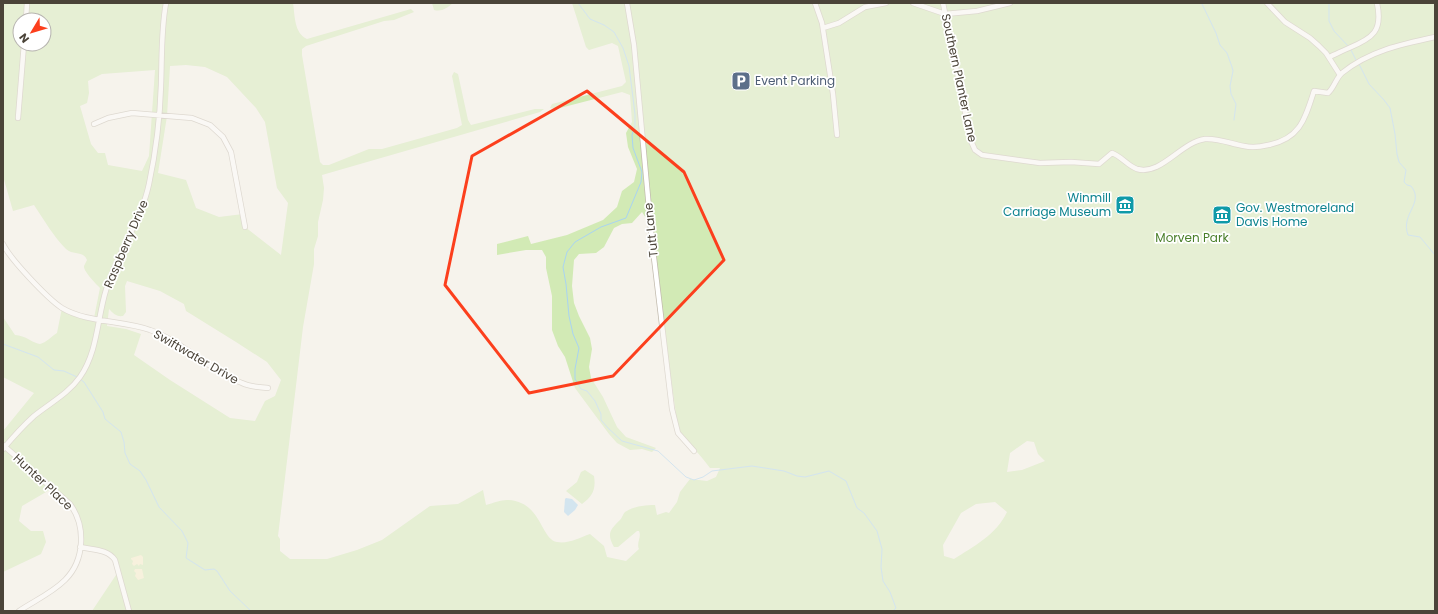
<svg xmlns="http://www.w3.org/2000/svg" width="1438" height="614" font-family="Poppins,sans-serif">
  <style>
    .green { fill: #d2eab5; fill-rule: evenodd }
    .sand { fill: #f9efc9 }
    .water { fill: #a9d4f2 }
    .lines { fill: none; stroke-linecap: round; stroke-linejoin: round }
    .stream { stroke: #a9d4f2; stroke-width: 1 }
    .minor-casing { stroke: #c2bbae; stroke-width: 6 }
    .minor { stroke: #fff; stroke-width: 4.5 }
    .marked { fill: none; stroke: #fc3f1d; stroke-width: 3; stroke-linejoin: round }
    .labels { text-anchor: middle; stroke-width: 3.5; stroke-linejoin: round; paint-order: stroke }
    .street-label { font-size: 12px; fill: #4b4439; stroke: #fff }
    .service-label { font-size: 12px; fill: #4e5e75; stroke: #fff; text-anchor: start }
    .culture-label { font-size: 12px; fill: #0d838f; stroke: #fff; text-anchor: end }
    .park-label { font-size: 12px; fill: #4a7f2a; stroke: #fff }
  </style>
  <rect width="100%" height="100%" fill="#f6f3ec"/>
  <path class="green" d="M3,3H293C295,16 294,33 307,39L411,9L414,12L394,20L384,21L306,46L302,49V55L320,162L323,165H329L369,149H382L457,128L462,125L452,76L454,72L458,74L468,120L471,125L535,109H544L540,112L322,175L324,188L323,200L318,222V236L314,249V264L303,327L278,536L280,539V551L290,559H327L357,550L382,540L430,506L458,504L483,490L486,505C493,503 501,500 507,500C542,501 540,539 557,542C568,544 579,538 590,534L604,546L607,557L626,561L639,549C636,543 642,537 639,531H637L618,547H614C606,533 611,529 620,520C622,518 623,514 625,512C634,506 646,505 655,505L657,515L666,512L669,513L677,502L680,492L690,479L707,481L716,477L720,468H710C700,454 688,443 678,429L652,241L646,218L642,212L632,223L622,224L614,228L604,247L596,253L579,254L574,260L572,286L574,303L579,316L590,338L592,349L589,367L591,378L603,397L617,427L626,437L656,448L652,452L642,449L630,450L617,443L609,434L575,388L565,357L558,346L552,330V296L546,268V257L542,250H526L497,255V244L528,236L531,244L567,235L603,220L617,207L622,191L634,182L637,169L628,147L626,133L632,122L630,95L622,92L556,109L550,108L552,104L622,86L626,82L618,46L612,43L589,50L586,47L572,3H1435V611H92L118,572L112,555L80,547L81,542L75,511L53,488L22,506L19,521L31,531H43L46,542L41,554L3,572V431L34,393L3,377V317L15,335C25,335 34,344 40,344C46,343 52,336 57,333L62,308L94,318L100,288C96,284 83,271 84,266C85,264 86,262 87,260C83,250 74,256 66,249C54,237 44,220 34,205L13,211L3,176ZM20,20H44V44H20ZM186,65L205,67L227,77L256,108L265,122L277,188L288,203L281,255L245,227L243,214L219,217L196,208L186,180L158,173L167,116L170,66ZM155,70L149,156L142,171L108,165L105,153H98L91,144L80,106L87,103L89,93L88,81L102,74ZM127,281L160,291L184,304L186,311L236,342L267,362L281,380L275,396L265,401L255,421L230,418L170,380L134,355L141,334L126,329L107,326L109,309C113,313 116,317 123,316L126,312L125,286ZM1027,441L1034,442L1038,454L1045,461L1022,470L1007,472L1010,453ZM995,502L1007,512C997,534 973,547 954,559L944,556L943,545L961,513L976,504Z
    M432,3H453C447,8 442,12 434,10Z
    M585,470L594,476C596,489 593,496 582,504L566,491L577,482L581,472Z"/>
  <path class="sand" d="M141,555L143,557V565L140,564L139,566L137,564L134,566L132,564L133,561L131,559V558Z
    M135,569H142L144,578L138,580L135,576L136,573L134,571Z"/>
  <path class="water" d="M566,498L572,499L578,505L575,510L568,516L564,512L565,499Z"/>
  <g class="lines">
    <path class="stream" d="M578,3L590,19L604,25L614,32L623,48L629,66L635,114V126L632,135L633,148L642,172L641,182L626,218L601,227L575,242L567,252L563,267L566,284L569,316L573,334L579,348L575,369V379L581,389L587,391L595,401L601,414V420L608,428L622,441L658,451L686,477L694,480L703,477L712,471L752,466L784,471L797,476L805,477L829,471L846,481L857,508L864,513L877,531L882,549L881,567L883,581L890,592L896,608L893,611
      M1329,3V21L1334,31L1348,46
      M1202,4L1216,33L1220,45L1227,53L1232,67L1233,71L1230,86L1231,94L1236,104L1234,120
      M1351,50L1357,62
      M1359,64L1369,84L1384,100L1390,108L1395,134L1397,154L1399,162L1406,170L1404,182L1407,185L1411,186C1425,203 1400,214 1408,235L1420,237L1435,255
      M3,344L38,357L54,370L64,371L77,377
      M80,379L84,382L103,412L105,419L121,432L124,442L125,453L130,464L140,471L146,480L159,507L182,531L188,543L186,558L205,570L214,569L217,571L230,591L251,611"/>
    <defs>
      <path id="minor" d="M627,3L634,45L652,241L672,409L678,433L694,451
        M815,3L822,23L833,94L837,135
        M913,3L945,14L977,11L1010,3
        M943,3L971,141L975,150L982,155L1040,163L1071,162L1099,164L1112,153C1121,156 1128,166 1137,169C1161,176 1181,142 1205,139C1219,138 1231,144 1244,146C1252,148 1260,147 1268,145C1300,139 1305,119 1314,91L1328,93C1334,88 1336,78 1342,73C1369,51 1402,44 1435,37
        M1267,3L1285,22L1310,38L1319,46L1326,53L1340,75
        M26,20L27,3
        M823,28L839,23L865,7L886,3
        M1329,57C1336,54 1342,51 1349,48C1373,38 1383,31 1377,3
        M18,118L24,44
        M94,124L108,118L132,113L192,118L210,125L223,137L231,152L245,227
        M3,244C10,259 48,299 62,308C87,323 123,320 150,330C182,341 210,371 242,383C250,387 259,387 268,388
        M3,445L70,504C86,526 85,560 65,580C52,593 34,601 19,611
        M3,449C13,437 23,426 34,416C50,403 68,394 80,377C98,351 97,319 106,290C117,253 141,222 149,184C156,151 160,118 161,85C162,57 161,30 166,3
        M80,547C93,550 108,549 115,560L129,611"/>
    </defs>
    <use href="#minor" class="minor-casing"/>
    <use href="#minor" class="minor"/>
  </g>
  <path d="M0 0H1438V614H0ZM587,91L684,172L724,260L613,376L529,393L445,285L472,156Z" fill="#f6f3ec" fill-opacity=".55" fill-rule="evenodd"/>
  <path class="marked" d="M587,91L684,172L724,260L613,376L529,393L445,285L472,156Z"/>
  <defs>
    <symbol id="parking-square" viewBox="-11 -11 22 22"><rect x="-9" y="-9" width="18" height="18" rx="4" fill="#5c6f8a" stroke="#fff"/><path d="M-3.5-5.5H1a3.5 3.5 0 0 1 0 7H-1V5.5H-3.5ZM-1-3.4V-.6H.8a1.4 1.4 0 0 0 0-2.8Z" fill="#fff"/></symbol>
    <symbol id="museum-square" viewBox="-11 -11 22 22"><rect x="-9" y="-9" width="18" height="18" rx="4" fill="#0f9aa8" stroke="#fff"/><path d="M0-6L6-3V-2H-6V-3ZM-5-1h2V3h-2ZM-1-1h2V3h-2ZM3-1h2V3H3ZM-6 4H6V6H-6Z" fill="#fff"/></symbol>
  </defs>
  <g fill-rule="evenodd">
    <use href="#parking-square" x="730" y="70" width="22" height="22"/>
    <use href="#museum-square" x="1114" y="194" width="22" height="22"/>
    <use href="#museum-square" x="1211" y="204" width="22" height="22"/>
  </g>
  <g class="labels">
    <g class="street-label">
      <text transform="translate(959 78) rotate(78)" y="4">Southern Planter Lane</text>
      <text transform="translate(651 230) rotate(-96)" y="4">Tutt Lane</text>
      <text transform="translate(126 244) rotate(-67)" y="4">Raspberry Drive</text>
      <text transform="translate(196 357) rotate(30)" y="4">Swiftwater Drive</text>
      <text transform="translate(43 482) rotate(43)" y="4">Hunter Place</text>
    </g>
    <g class="service-label">
      <text x="755" y="85">Event Parking</text>
    </g>
    <g class="culture-label">
      <text x="1111" y="202">Winmill<tspan x="1111" dy="14">Carriage Museum</tspan></text>
      <text x="1236" y="212" text-anchor="start">Gov. Westmoreland<tspan x="1236" dy="14">Davis Home</tspan></text>
    </g>
    <g class="park-label">
      <text x="1192" y="242">Morven Park</text>
    </g>
  </g>
  <rect width="1438" height="614" fill="none" stroke="#4b4439" stroke-width="8"/>
  <g transform="translate(32 32) rotate(232)"><circle r="19" fill="#ffffff" stroke="#b7b4b0"/>
  <path d="M0-3L7 15L0 10L-7 15Z" fill="#fc3f1d"/>
  <text y="-6" font-size="11" font-weight="bold" text-anchor="middle" fill="#4b4439">N</text>
  </g>
</svg>
